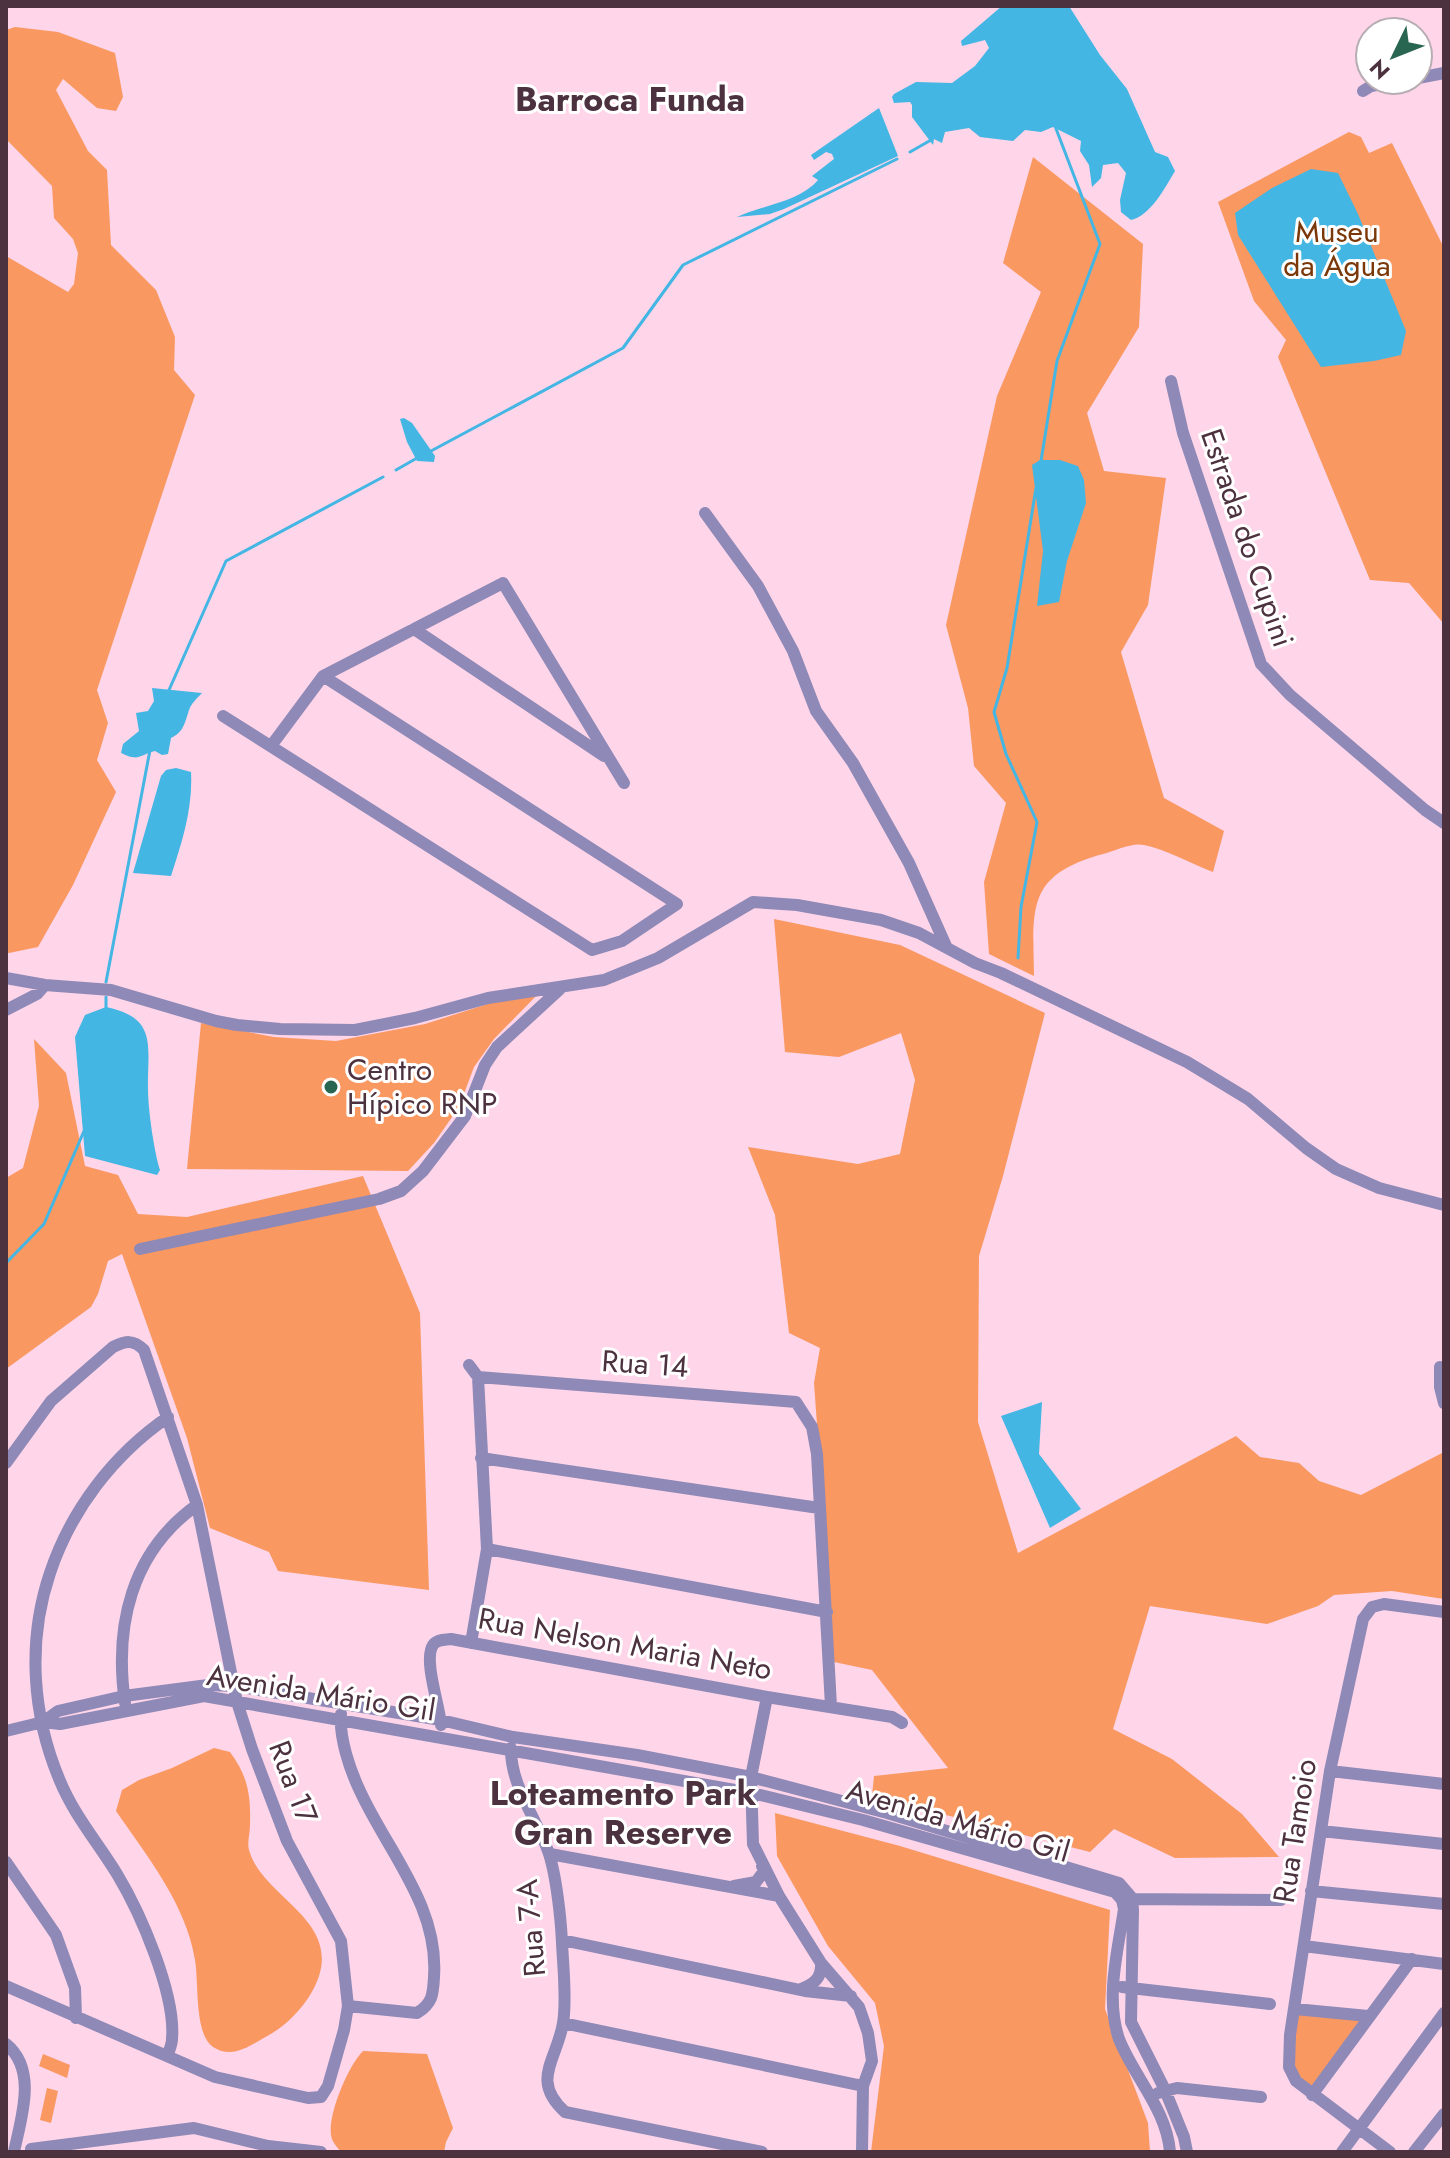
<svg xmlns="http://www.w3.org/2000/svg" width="1450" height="2158" font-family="Jost,sans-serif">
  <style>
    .green { fill: #fa9862 }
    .water { fill: #43b6e4 }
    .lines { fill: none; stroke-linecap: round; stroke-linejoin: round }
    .stream { stroke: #43b6e4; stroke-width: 3 }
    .minor { stroke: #8e89b7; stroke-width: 12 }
    .poi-dot { fill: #296652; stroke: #fff; stroke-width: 3 }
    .labels { text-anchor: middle; stroke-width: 6; stroke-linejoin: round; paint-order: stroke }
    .park-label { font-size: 30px; fill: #7a3708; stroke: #fff }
    .street-label { font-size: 30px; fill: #4c313e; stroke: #fff }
    .poi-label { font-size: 30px; fill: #4c313e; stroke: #fff; text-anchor: start }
    .quarter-label { font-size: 34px; font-weight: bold; fill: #4c313e; stroke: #fff }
  </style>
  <rect width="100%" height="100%" fill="#ffd5e9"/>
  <path class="green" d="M15,27L58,32L115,53L123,97L116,111L97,108L63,79L56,90L88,151L107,170L111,245L156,290L175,337L174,370L195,395L97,690L108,723L97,760L116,792L73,885L38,947L9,953L6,952V256L68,292L74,284L78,253L73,239L54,218L52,186L6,139V30Z
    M1349,132L1361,137L1369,153L1392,143L1444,248V624L1409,583L1370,580L1278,357L1286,340L1254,301L1218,202Z
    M1033,157L1143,244L1139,327L1087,413L1104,471L1166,478L1148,605L1121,652L1164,798L1224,831L1213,872C1192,864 1165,849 1144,845C1133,842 1114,851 1103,854C1026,875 1033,908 1034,976L989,954L984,882L1006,803L974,766L968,708L946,625L997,396L1041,292L1003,263Z
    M774,919L900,945L1045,1013L1003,1176L979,1256L978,1422L1018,1553L1236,1436L1260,1457L1299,1463L1319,1481L1361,1495L1444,1452V1599L1392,1591L1334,1595L1318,1606L1267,1624L1150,1606L1113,1729L1172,1759L1242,1814L1279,1857L1175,1858L1114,1829L1090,1852L872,1796L874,1776L948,1768L872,1670L834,1662L814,1383L820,1348L789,1333L775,1215L748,1147L858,1164L900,1154L915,1080L901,1033L839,1057L785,1052Z
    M536,996L494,1039L474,1067L459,1107L434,1143L408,1171L187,1169L201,1023L274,1037L336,1041L425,1024L497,1001Z
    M34,1039L66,1073L85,1166L118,1175L138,1214L187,1217L363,1176L420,1313L429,1590L278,1571L269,1552L210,1528L187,1438L122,1254L108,1261L98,1294L91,1307L6,1369V1178L23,1168L39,1106Z
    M214,1748L230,1752C248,1776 251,1796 250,1825C250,1833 247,1843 249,1850C262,1899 348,1921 314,1988C305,2006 286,2026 269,2035C251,2045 233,2060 213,2047C194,2034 199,1982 195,1960C186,1904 147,1856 116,1811L122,1790L139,1780L172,1768Z
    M775,1813L900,1846L1110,1910L1105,2009L1148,2123L1150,2152H871L884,2046L875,2003L828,1946L777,1856Z
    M1296,2011L1363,2019L1312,2092L1291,2065Z
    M363,2051L427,2054L453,2128L446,2142L444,2152H341C337,2147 332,2142 331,2135C328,2114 348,2066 363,2051Z
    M43,2054L70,2065L67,2078L39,2066Z
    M47,2088L58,2091L51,2123L40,2120Z"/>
  <path class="water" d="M1002,6H1069L1100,55L1127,89L1155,152L1168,157L1175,171C1165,188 1150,216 1131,220L1121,212L1120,200L1126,173L1118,163L1103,165L1101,178L1092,187L1089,165L1080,151L1081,141L1053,127L1041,132L1025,130L1013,141L980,137L969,128L945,132L942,143L934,139L933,145L912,117V105L910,102L894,103L892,97L894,94L916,82L952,83L975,66L989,48L985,40L962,46L961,41Z
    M879,108L898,156L784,209L770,214L737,217C763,205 799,202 818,180L812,176L834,159L832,154L826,152L814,160L811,155Z
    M1311,169L1338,173L1358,214L1406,331L1401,355L1374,361L1321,367L1238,235L1235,213L1272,188Z
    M404,418L412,423L435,456L434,462L417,461L407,442L400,419Z
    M1040,460H1060L1078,466L1084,480L1086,503L1067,561L1059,602L1037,606L1043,551L1032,465Z
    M152,688L202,693C197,698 191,704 189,710C185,722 184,732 171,738L168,754L162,755L155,751C139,755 139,762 121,753L123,744L139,731L136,713L148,711L154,701Z
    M176,768L191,772C193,809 182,842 171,876L133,873L161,776L166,770Z
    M106,1007C159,1018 147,1047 148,1089C148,1109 154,1151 160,1170L157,1175L85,1156L75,1037L85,1015Z
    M1042,1402L1039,1454L1081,1509L1050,1528L1001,1416Z"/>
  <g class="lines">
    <path class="stream" d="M910,152L931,140
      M431,451L623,348L683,265L897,159
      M1041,461L1057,361L1100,244L1055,126
      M396,470L417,458
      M169,690L226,561L383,477
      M1018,958L1021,907L1037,822L1006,754L994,712L1007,668L1036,488
      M106,982L150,750
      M106,1011V997
      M6,1263L44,1224L84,1131"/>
    <path class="minor" d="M1418,78L1444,73
      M1363,91L1371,86L1405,80
      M1171,381L1183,433L1261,664L1290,695L1425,810L1444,823
      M705,513L758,586L793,651L816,711L853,763L909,863L946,946
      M414,629L604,756
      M223,716L592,950L622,941L677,904L323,676
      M271,746L323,676L503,583L624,783
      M6,978L45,985L111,990L216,1021L237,1025L280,1029L355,1030L415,1018L488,998L604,980L658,958L753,902L797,905L881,920L919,933L975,963L1001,973L1187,1062L1248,1099L1306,1148L1336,1169L1379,1188L1444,1205
      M6,1010L37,994L45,985
      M140,1249L379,1199L401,1191L423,1171L465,1116L485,1065L497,1047L561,988
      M469,1365L478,1377L487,1549L471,1643
      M1444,1368L1440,1367V1387L1444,1403
      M478,1377L796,1402L812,1427L817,1454L831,1706
      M481,1458L819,1508
      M6,1463L51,1401L113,1347C126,1341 133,1339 144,1350L197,1505L237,1702L252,1749L287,1841L341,1941L348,2006L344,2030L328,2086L321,2097L308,2098L215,2077L6,1986
      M487,1549L827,1612
      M767,1697L751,1777L753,1844L779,1896L821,1963L859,2007L868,2033L872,2061L863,2086L862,2152
      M125,1703C114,1626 131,1552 197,1505
      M341,1714C339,1738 350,1770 360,1791C388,1852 439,1906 434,1977C433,1994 433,2003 417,2013L348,2006
      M43,1722L58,1711L124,1696L208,1685L235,1686L441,1720L513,1737L637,1755L751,1777L887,1813L1119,1883L1132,1898L1133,1910L1131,2022L1165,2090L1184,2137L1187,2152
      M441,1725C440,1707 423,1660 433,1645C437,1639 445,1640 451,1639L767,1697L892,1717L902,1723
      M6,1731L43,1722L60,1724L204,1696L752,1793L863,1820L1115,1892L1122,1900L1124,1909C1118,1950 1105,1998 1119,2039C1134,2077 1167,2110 1170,2152
      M511,1748C510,1784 536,1818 548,1851C556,1873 561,1919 562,1943C563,1966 567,2000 563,2023C557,2060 530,2080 565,2112L762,2152
      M1330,1771L1444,1784
      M1321,1831L1444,1844
      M550,1854L779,1896
      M6,1862L56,1935L75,1988L76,2018
      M734,1886L756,1882L764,1871L762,1866
      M1311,1891L1444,1904
      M1125,1899L1281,1900
      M562,1940L805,1991L851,1996
      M1304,1946L1444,1964
      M1122,1987L1270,2004
      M801,1989C814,1984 822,1978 821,1963
      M1295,2009L1368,2016
      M563,2023L863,2086
      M6,2044C38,2070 21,2118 14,2152
      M167,2056C169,2051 172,2045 172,2039C176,1994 140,1912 117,1874C98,1843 74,1815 60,1781C32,1715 27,1641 50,1573C71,1510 113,1455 168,1417
      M1158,2093L1177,2088L1261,2097
      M1312,2095L1412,1959
      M31,2149L194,2128L268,2146L321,2152
      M1342,2152L1444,2013
      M1390,2152L1296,2081L1289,2067L1290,2035L1330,1771L1363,1619L1372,1607L1384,1604L1444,1612
      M1414,2152L1444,2114"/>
  </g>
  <circle class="poi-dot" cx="331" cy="1087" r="8"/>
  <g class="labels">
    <g class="park-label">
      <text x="1337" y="242">Museu<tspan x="1337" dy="34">da Água</tspan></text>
    </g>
    <g class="street-label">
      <text transform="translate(1247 538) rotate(71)" y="10">Estrada do Cupini</text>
      <text transform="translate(645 1364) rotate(4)" y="10">Rua 14</text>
      <text transform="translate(625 1644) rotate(10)" y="10">Rua Nelson Maria Neto</text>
      <text transform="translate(321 1693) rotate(9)" y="10">Avenida Mário Gil</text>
      <text transform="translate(293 1782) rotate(69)" y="10">Rua 17</text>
      <text transform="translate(958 1821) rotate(16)" y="10">Avenida Mário Gil</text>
      <text transform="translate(1295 1831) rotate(-81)" y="10">Rua Tamoio</text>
      <text transform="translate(531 1928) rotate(-95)" y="10">Rua 7-A</text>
    </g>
    <g class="poi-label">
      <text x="347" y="1080">Centro<tspan x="347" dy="34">Hípico RNP</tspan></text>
    </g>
    <g class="quarter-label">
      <text x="630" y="111">Barroca Funda</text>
      <text x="623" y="1805">Loteamento Park<tspan x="623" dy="39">Gran Reserve</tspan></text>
    </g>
  </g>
  <rect width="1450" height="2158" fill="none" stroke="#4c313e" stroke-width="16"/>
  <g transform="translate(1394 56) rotate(227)"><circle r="38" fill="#ffffff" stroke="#b7adb2" stroke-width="2"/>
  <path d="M0-6L14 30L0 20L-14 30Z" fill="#296652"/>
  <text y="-12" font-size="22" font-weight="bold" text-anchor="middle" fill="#4c313e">N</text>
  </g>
</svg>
